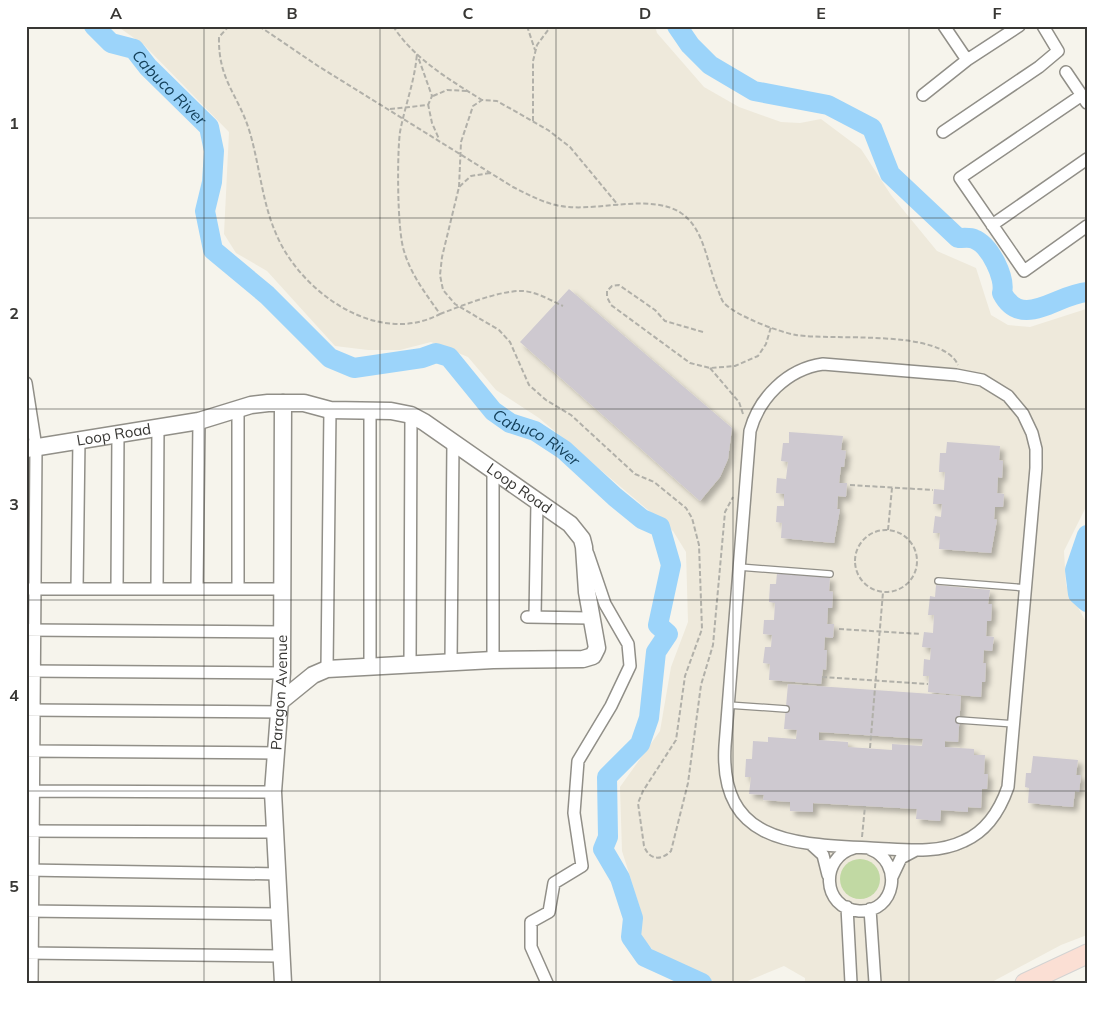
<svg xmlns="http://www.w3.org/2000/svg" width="1113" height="1009" font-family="Mulish,sans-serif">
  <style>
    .built { fill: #eee9db }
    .green { fill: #c1d9a3 }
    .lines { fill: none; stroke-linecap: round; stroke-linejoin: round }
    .river { stroke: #9cd4fa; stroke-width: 20 }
    .building { fill: #cec9d0; fill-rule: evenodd; filter: url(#shadow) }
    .lane-casing { stroke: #918f88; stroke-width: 8 }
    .street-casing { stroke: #918f88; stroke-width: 14 }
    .secondary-casing { stroke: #918f88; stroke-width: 19 }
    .primary-casing { stroke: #d3d3d2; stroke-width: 21 }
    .path { stroke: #b1b0a9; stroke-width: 2; stroke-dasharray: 5 2.5; stroke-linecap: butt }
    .lane { stroke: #fff; stroke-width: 5.5 }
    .street { stroke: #fff; stroke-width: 11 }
    .secondary { stroke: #fff; stroke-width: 16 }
    .primary { stroke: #fbdfd4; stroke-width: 19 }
    .grid { fill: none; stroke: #383734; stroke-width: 1; stroke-opacity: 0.55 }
    .labels { text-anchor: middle; stroke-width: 4; stroke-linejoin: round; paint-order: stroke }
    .street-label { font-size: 15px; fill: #383734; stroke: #fff }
    .water-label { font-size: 16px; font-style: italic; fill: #15415b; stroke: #fff }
    .neatline { fill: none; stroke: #383734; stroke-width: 2 }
    .grid-label { font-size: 16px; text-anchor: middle; font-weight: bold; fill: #383734 }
  </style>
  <defs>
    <filter id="shadow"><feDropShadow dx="4.5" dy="4.5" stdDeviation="2.5" flood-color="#0004"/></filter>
  </defs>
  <rect width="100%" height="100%" fill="#f6f4ec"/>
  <path class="built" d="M117,26H655L657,33L704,87L739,107L781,122L800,123L821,119L861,149L891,195L937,251L976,268L991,315L1008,325L1030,327L1086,309L1087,505L1064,551L1066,585L1087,624V935L1061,945L990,983H805V978L784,966L743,983H718L662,961L638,932L640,908L622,851L620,787L660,731L671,667L688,622L686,552L673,531L539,418L496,390L468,357L431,342L400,350H368L335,346L267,271L236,253L224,234L229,132L144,45Z"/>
  <path class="green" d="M840 879a20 20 0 1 1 40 0a20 20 0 1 1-40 0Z"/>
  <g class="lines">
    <g class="river">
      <path id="s1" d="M94,26L111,43L134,49L148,67L209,127L214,151L212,182L205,211L213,250L267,295L330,358L354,368L422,358L436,353L449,357L493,411L510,423L535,431L564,450L615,497L642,519L660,527L671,565L658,625L668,634L656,652L649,718L640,744L607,777L608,837L603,849L620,878L633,918L631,937L645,957L702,983"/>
      <path d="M677,26L690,45L710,65L754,91L828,105L872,128L890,174L958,238C962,238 970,237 974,239C990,245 1006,278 1002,293C1022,331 1057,294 1087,292"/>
      <path d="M1087,535L1075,570L1078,594L1087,602"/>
    </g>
  </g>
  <path class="building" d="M569,289L732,428L728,459L720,477L700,501L520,342Z
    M789,432L843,436L841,450L846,451L844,467H841L839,483H847L846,497L838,496L837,509H840L834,543L781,538L782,523L776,522L777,506H784V494L776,493L777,478L786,479L788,462L781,461L783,443H789Z
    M947,442L1000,446L999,460L1003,461L1002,478L998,477L997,493L1004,494L1003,507H995L994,519L997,520L991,553L939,549L940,533H933L935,516L941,517L942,504H933L934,489L944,490L945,472H939L940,453H946Z
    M777,573L830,577L829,591L833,592L832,608H828L827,624H834L833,638L825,637L824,650H827L826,670L823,669L821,684L769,680L770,664L763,663L765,647H771L772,635L763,634L764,620H774L775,603L769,602L770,584H776Z
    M936,585L990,590L988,604H992L991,621H987L986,636L994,637L992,651L984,650L983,663H986L985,682H982L981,697L928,692L929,676H923L924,659L930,660L931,648L922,647L924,632L933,633L934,615H928L930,596L935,597Z
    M788,684L961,696L958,742L945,741V747L974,749V755H985L984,774H988L987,789H982L981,808L968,807V812L941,810L940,821L916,819L917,809L813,803V812L790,811V802L763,800L764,795L749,794L751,777H745L746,759H752L753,741L768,742V737L796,739L797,730L784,729ZM819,732L923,739L922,746L892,744V750L848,747V742L819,740Z
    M1033,756L1078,760L1076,775H1081L1079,792L1075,791L1073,807L1028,803L1029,788L1025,787L1026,773H1031Z"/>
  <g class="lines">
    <defs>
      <path id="lane" d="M739,567L830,574
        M938,581L1027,588
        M728,705L786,709
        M959,720L1015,724"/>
      <path id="street" d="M944,26L967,60
        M1066,72L1087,103
        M923,95L967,60L1019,26
        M1082,95L960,178L1024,271L1087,226
        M943,132L1039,67L1058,51L1043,26
        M992,225L1087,159
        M823,364L956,375L982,380L1008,396L1023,414L1032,433L1036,449V468L1008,787C1000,810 987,831 964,841C935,855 901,849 870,848C795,844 719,844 725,746L750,431C759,398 787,369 823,364Z
        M26,383L36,447L32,983
        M26,589H283
        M77,589L79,439
        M117,589L118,433
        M157,589L158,426
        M197,589L199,421
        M238,589V409
        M527,617L590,618
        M535,617L537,502
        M26,630L283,632
        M493,660V471
        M451,662L453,443
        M410,664L411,415
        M370,666V409
        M327,669L330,410
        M26,671L282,673
        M26,710L281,712
        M28,751L277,753
        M28,791L273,792
        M26,831L276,832
        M812,845L823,855L828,875
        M854,848C820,857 821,908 859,911C896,913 904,862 870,849
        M26,870L279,874
        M892,877L901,858L916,850
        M847,907L851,983
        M870,909L875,983
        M26,911L279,914
        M26,953L282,956
        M547,983L531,947V922L549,912L554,883L582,866L574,813L578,761L611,706L630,666L628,644L605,604L588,554"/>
      <g id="secondary">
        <path id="s2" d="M26,449L199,421L251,405L268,403H304L330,410L391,411L411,415L424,422L570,524L582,539L584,547L587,592L597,648L593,656L583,659L493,660L327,669L313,675L281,701"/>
        <path id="s3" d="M283,983L273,792L282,673L283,403"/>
      </g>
      <path id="primary" d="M1025,983L1087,954"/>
    </defs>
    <use href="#lane" class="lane-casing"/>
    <use href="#street" class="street-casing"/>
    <use href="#secondary" class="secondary-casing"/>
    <use href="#primary" class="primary-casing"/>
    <path class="path" d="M229,26L219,37C218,81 239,95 250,133C260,167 262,203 277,236C302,293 378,347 440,314C426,294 411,275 404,251C397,230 397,154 400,132C405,105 415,81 417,53
      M259,26L318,66L513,187C531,196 549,206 569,207C602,210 653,194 681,213C705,229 707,265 718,290C720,294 721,300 724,303C736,316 779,332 796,335C831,341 942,328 958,365
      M393,26C414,59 450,80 482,100
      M527,26L535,50
      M433,96L447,90L467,91
      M428,104L432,123L439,139
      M390,109L428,105L432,96L417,54
      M533,121V61L537,45L551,26
      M490,173L471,176L459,187L442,257L440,275L443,290L455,304L499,330L510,342L529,385L546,400L571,415L635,474L654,482L686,508L692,518L699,545L702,629L685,676L676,740L643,791L638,803L644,846C649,860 661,861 671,851L688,783L701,685L713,645L725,512L733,497
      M459,187L461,142L473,106L482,100L497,101L548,130L570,147L618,205
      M440,314C461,306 500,290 523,291C537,292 550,300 563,306
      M703,332L665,321L655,310L619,285L612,286L607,291V297L611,305L690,363L710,368L735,366L758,356L766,344L771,327
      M710,368L739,402L743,414
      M850,485L933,490
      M888,530L892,488
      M855 561a31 31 0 1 1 62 0a31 31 0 1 1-62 0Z
      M839,629L921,634
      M822,677L928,684
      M870,748L883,592
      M862,837L865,806"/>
    <use href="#lane" class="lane"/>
    <use href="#street" class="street"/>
    <use href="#secondary" class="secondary"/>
    <use href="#primary" class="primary"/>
  </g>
  <path class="grid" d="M204,26V983M380,26V983M556,26V983M733,26V983M909,26V983M26,218H1087M26,409H1087M26,600H1087M26,791H1087"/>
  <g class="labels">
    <g class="street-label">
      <text dy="5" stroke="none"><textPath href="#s2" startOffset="89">Loop Road</textPath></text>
      <text dy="5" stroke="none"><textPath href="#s2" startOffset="522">Loop Road</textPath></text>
      <text dy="5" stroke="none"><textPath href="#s3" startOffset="291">Paragon Avenue</textPath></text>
    </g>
    <g class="water-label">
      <text dy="6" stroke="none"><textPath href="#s1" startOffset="100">Cabuco River</textPath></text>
      <text dy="6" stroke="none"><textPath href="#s1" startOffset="685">Cabuco River</textPath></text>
    </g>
  </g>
  <rect width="1113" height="1009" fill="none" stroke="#ffffff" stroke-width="55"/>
  <rect x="28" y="28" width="1058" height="954" class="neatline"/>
  <g class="grid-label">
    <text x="116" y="19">A</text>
    <text x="292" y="19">B</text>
    <text x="468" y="19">C</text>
    <text x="645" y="19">D</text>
    <text x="821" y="19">E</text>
    <text x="997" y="19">F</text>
    <text x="14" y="129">1</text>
    <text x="14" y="319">2</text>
    <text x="14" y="510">3</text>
    <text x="14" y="701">4</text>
    <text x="14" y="892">5</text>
  </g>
</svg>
